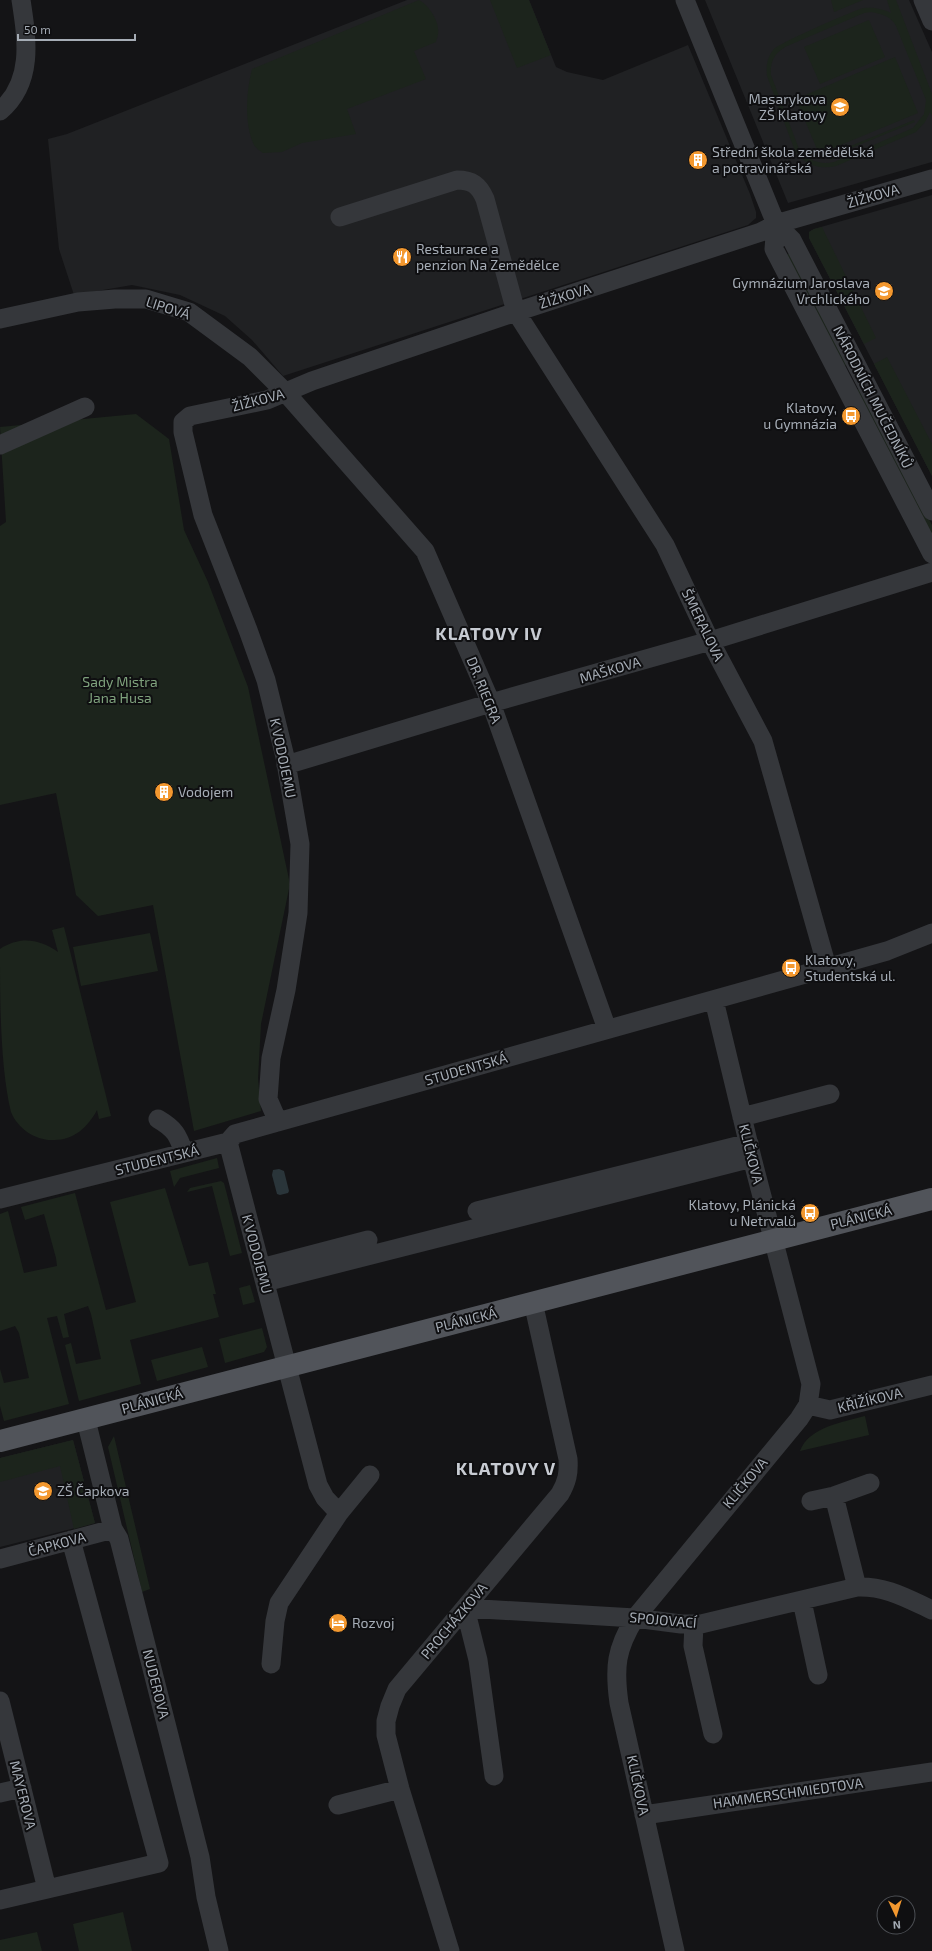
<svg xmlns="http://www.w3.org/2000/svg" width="932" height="1951" font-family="'Exo 2',sans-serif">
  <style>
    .built { fill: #202123 }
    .green { fill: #1c241c; fill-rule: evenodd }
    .water { fill: #2a353a }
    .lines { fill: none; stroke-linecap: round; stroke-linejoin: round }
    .minor { stroke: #35373b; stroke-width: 19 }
    .major { stroke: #51545a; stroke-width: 22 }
    .labels { text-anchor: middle; stroke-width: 4; stroke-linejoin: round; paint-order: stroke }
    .poi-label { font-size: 14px; fill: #a6adb6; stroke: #0f0f11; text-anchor: start }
    .street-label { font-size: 14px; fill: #a6adb6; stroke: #0f0f11 }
    .park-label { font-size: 14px; fill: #7fa27d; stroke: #0f0f11 }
    .district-label { font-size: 18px; font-weight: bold; letter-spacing: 1px; fill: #c7cbd2; stroke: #0f0f11 }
  </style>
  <rect width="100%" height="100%" fill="#141416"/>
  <path class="built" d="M407,0H529L556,67L567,72L603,80L688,45L750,194L756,212V218L748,225L283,376L252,340L225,316L180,295L132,285L74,295L59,249L48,139L67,134Z
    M705,0H909L932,52V162L788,203Z
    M932,195V476L809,238V232L814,229Z
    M73,1440L95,1523L0,1547V1458Z"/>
  <path class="green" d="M419,0C427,4 438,19 438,29C439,33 437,38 436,42L414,51L426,79L347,109L356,134L302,143L282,152L263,153C260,151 256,148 254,145C244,123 246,92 252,69Z
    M490,0H529L551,55L517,68Z
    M831,0H863L834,12Z
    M887,0H896L932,94V116L930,112L925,122L916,132L836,166C819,170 805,165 795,151L767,76C766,66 767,57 774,49C780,43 854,10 864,8C874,7 883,9 891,13ZM871,12C882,14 891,16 896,26L926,100L924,114L913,128L834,162C820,165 808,161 799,149L771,75C770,62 774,54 785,47L864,13Z
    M869,20L885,57L820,84L804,47Z
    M895,57L918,113L819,154L796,99Z
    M914,120L915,122L849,149L850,152L830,160L827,152L847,144L848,147Z
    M822,227L876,338L864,344L809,238V232L814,229Z
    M788,254H790L848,364L843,367L786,255Z
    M887,357L932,444V476L874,364Z
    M858,389L862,390L932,525V539L857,390Z
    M136,414L169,439L184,530L208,582L248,687L290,884L261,1024L258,1078L261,1111L194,1131L153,905L98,916L76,895L56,793L0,805V526L6,522L0,427Z
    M64,927L111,1116L99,1119L97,1110C88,1127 74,1140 54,1140C36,1141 18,1129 11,1112C0,1067 0,998 0,949C20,936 39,939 58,952L52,930Z
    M150,933L158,971L81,986L73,947Z
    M217,1158L219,1168L180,1178L174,1187L170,1171Z
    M221,1181L224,1183L242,1253L230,1256L212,1186L187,1192L190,1188Z
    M165,1188L189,1266L208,1262L216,1294H213L219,1317L130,1340L141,1384L79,1401L65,1345L71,1343L76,1364L101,1359L91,1314L88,1306L64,1314L69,1337L63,1338L57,1316L47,1318L69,1404L4,1421L0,1406V1369L4,1383L29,1378L19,1333L15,1326L0,1331V1214L8,1211L24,1273L57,1266L56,1258L44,1214L25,1220L21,1207L75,1193L106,1310L136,1302L110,1202Z
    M250,1285L255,1302L243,1305L239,1288Z
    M262,1328L267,1347L264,1352L225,1363L219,1339Z
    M202,1347L208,1367L157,1381L151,1360Z
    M865,1416L869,1435L800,1451C809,1427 843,1422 865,1416Z
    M114,1436L150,1589L142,1592L108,1447Z
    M73,1440L95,1523L74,1529L60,1466L0,1482V1458Z
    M123,1912L132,1951H79L73,1924Z
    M37,1932L42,1951H0V1940Z"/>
  <path class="water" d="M279,1169L284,1171L289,1191L288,1193L280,1195L277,1194L272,1175L273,1170Z"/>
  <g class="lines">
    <path class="minor" d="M685,0L776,224L792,240L932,511
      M923,0L932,21
      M0,111C34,82 27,39 21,0
      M340,217L457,180C472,180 479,185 485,199L516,312L665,545L710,641L763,741L827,967
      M776,224L774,249L932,554
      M0,319L78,302L115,299H146L189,312L250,357L286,393L425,551L491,703L607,1029
      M0,445L85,407
      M286,765L491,703L710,641L932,572
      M742,1117L830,1094
      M158,1119C175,1129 178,1135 184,1153
      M278,1122L268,1099L271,1058L286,990L298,913L300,844L285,757L266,680L248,630L203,515L183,432V422L190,416L267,400L312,381L516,312L761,232L776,224L932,179
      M228,1142L318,1485L325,1498L339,1513L279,1603L275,1621L271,1664
      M0,1199L228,1142L235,1134L887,951L932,933
      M477,1211L749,1143
      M261,1268L368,1240
      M265,1282L752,1158
      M808,1405L830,1410L932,1385
      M86,1420L113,1529L119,1539L200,1857L206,1897L219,1951
      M834,1496L857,1587
      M811,1501L834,1496L870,1483
      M339,1513L370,1475
      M0,1559L113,1529
      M802,1601L818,1675
      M694,1624L693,1646L713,1734
      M0,1701L47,1889
      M494,1776L478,1660L465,1608L635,1618L681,1624H701L857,1587C886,1586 906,1598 932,1610
      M0,1793L22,1788
      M338,1805L400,1789
      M644,1815L932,1772
      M0,1900L159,1863L71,1540
      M450,1951L400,1789L386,1735V1721L390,1706L397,1689L560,1494C567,1482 569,1473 568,1459L533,1302
      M675,1951L619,1703C614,1667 616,1649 635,1618L799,1419L808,1405L811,1384L752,1158L714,1000"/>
    <path class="major" d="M0,1441L932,1199"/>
  </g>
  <defs>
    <symbol id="school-disc" viewBox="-11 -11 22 22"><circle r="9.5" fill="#f3982f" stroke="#0f0f11"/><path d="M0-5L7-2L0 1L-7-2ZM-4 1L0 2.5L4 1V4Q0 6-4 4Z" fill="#fff"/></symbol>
    <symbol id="building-disc" viewBox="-11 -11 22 22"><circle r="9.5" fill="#f3982f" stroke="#0f0f11"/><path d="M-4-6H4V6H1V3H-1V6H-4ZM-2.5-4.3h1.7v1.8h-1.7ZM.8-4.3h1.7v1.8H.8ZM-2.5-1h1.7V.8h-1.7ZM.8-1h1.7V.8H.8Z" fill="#fff"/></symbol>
    <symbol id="restaurant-disc" viewBox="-11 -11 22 22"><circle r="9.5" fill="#f3982f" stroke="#0f0f11"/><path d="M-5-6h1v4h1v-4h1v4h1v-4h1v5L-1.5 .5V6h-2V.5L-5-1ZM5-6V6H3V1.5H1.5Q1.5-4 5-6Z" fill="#fff"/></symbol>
    <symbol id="bus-disc" viewBox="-11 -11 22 22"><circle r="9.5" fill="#f3982f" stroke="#0f0f11"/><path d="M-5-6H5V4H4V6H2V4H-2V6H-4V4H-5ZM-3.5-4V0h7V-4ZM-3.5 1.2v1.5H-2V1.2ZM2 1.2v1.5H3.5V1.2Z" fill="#fff"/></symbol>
    <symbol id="hotel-disc" viewBox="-11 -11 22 22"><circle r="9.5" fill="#f3982f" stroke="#0f0f11"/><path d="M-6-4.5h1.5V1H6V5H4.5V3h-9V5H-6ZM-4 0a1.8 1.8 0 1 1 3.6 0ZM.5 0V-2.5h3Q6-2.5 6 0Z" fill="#fff"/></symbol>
  </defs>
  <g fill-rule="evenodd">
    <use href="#school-disc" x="829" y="96" width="22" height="22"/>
    <use href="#building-disc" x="687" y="149" width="22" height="22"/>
    <use href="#restaurant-disc" x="391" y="246" width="22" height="22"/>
    <use href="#school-disc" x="873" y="280" width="22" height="22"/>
    <use href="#bus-disc" x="840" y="405" width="22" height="22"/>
    <use href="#building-disc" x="153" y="781" width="22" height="22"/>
    <use href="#bus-disc" x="780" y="957" width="22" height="22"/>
    <use href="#bus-disc" x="799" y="1202" width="22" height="22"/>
    <use href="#school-disc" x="32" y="1480" width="22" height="22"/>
    <use href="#hotel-disc" x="327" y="1612" width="22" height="22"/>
  </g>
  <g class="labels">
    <g class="poi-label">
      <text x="826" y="104" text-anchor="end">Masarykova<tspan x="826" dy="16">ZŠ Klatovy</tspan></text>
      <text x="712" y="157">Střední škola zemědělská<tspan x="712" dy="16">a potravinářská</tspan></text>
      <text x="416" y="254">Restaurace a<tspan x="416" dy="16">penzion Na Zemědělce</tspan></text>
      <text x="870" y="288" text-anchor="end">Gymnázium Jaroslava<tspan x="870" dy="16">Vrchlického</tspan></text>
      <text x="837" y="413" text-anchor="end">Klatovy,<tspan x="837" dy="16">u Gymnázia</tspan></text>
      <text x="178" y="797">Vodojem</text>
      <text x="805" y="965">Klatovy,<tspan x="805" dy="16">Studentská ul.</tspan></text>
      <text x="796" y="1210" text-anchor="end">Klatovy, Plánická<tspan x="796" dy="16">u Netrvalů</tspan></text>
      <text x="57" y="1496">ZŠ Čapkova</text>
      <text x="352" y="1628">Rozvoj</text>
    </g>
    <g class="street-label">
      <text transform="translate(873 196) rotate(-16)" y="5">ŽIŽKOVA</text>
      <text transform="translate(565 296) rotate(-18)" y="5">ŽIŽKOVA</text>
      <text transform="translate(168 308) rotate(18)" y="5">LIPOVÁ</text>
      <text transform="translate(873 397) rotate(63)" y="5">NÁRODNÍCH MUČEDNÍKŮ</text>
      <text transform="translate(258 400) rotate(-15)" y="5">ŽIŽKOVA</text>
      <text transform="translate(703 625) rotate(64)" y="5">ŠMERALOVA</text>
      <text transform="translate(610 670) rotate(-16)" y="5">MAŠKOVA</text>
      <text transform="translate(484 690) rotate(68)" y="5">DR. RIEGRA</text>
      <text transform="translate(283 758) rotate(78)" y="5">K VODOJEMU</text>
      <text transform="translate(466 1069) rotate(-16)" y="5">STUDENTSKÁ</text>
      <text transform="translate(751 1154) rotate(76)" y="5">KLIČKOVA</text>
      <text transform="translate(157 1160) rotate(-14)" y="5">STUDENTSKÁ</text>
      <text transform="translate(861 1217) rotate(-14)" y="5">PLÁNICKÁ</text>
      <text transform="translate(257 1254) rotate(75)" y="5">K VODOJEMU</text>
      <text transform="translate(466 1320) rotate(-14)" y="5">PLÁNICKÁ</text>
      <text transform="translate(870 1400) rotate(-14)" y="5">KŘIŽÍKOVA</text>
      <text transform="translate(152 1401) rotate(-15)" y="5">PLÁNICKÁ</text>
      <text transform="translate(745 1483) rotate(-50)" y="5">KLIČKOVA</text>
      <text transform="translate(57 1544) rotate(-15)" y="5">ČAPKOVA</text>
      <text transform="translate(663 1620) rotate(5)" y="5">SPOJOVACÍ</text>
      <text transform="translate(454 1621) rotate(-50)" y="5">PROCHÁZKOVA</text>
      <text transform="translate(156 1684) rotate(76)" y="5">NUDEROVA</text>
      <text transform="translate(638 1785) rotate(78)" y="5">KLIČKOVA</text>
      <text transform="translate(788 1793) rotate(-8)" y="5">HAMMERSCHMIEDTOVA</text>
      <text transform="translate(23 1795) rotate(76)" y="5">MAYEROVA</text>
    </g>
    <g class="park-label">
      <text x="120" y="687">Sady Mistra<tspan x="120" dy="16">Jana Husa</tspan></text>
    </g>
    <g class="district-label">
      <text x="489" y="640">KLATOVY IV</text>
      <text x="506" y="1475">KLATOVY V</text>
    </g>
  </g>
  <g transform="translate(896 1915) rotate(176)"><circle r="19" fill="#0f0f11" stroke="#4b4e53"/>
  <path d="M0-3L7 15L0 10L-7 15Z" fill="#f3982f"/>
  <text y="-6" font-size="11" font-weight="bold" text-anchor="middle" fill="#a6adb6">N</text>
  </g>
  <path d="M18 34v6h117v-6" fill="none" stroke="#a6adb6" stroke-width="2"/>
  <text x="24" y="34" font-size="12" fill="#a6adb6" stroke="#0f0f11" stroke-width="3" paint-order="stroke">50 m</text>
</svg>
